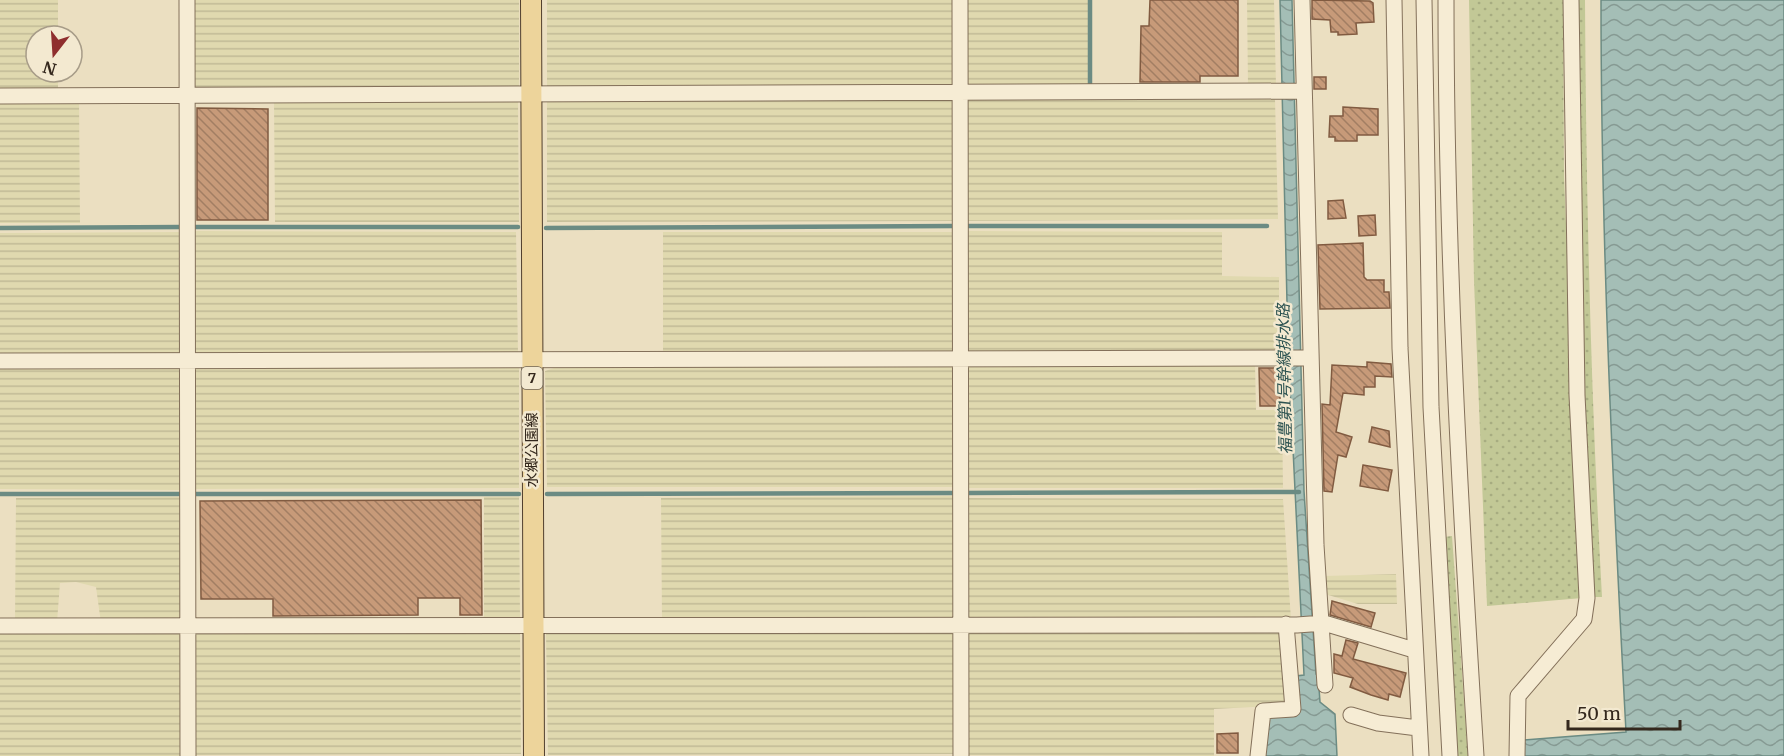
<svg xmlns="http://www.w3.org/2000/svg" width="1784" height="756" font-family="Merriweather,'Noto Sans JP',serif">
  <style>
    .farmland { fill: url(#farmland-rules) }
    .grass { fill: url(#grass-dots) }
    .water { fill: url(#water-waves); stroke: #6b8b83; stroke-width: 1.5 }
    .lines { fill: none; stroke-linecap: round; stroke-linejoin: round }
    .stream { stroke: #6b8b83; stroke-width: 4.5 }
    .building { fill: url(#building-back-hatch); stroke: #815b41; stroke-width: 1.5 }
    .minor-casing { stroke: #83705a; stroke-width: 17 }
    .major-casing { stroke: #513f2e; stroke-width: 22 }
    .minor { stroke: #f6ecd4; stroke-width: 15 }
    .major { stroke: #edd49b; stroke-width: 20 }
    .labels { text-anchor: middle; stroke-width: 5; stroke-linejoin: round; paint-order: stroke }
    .shield { fill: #f3e9d0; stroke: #6d6253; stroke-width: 1.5 }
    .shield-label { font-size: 14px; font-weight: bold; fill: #34281d }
    .street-label { font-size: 15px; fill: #34281d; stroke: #f3e9d0 }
    .water-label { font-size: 16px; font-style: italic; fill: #2d5351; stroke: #f3e9d0 }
  </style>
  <defs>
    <pattern id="farmland-rules" width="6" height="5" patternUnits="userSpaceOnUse" patternTransform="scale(1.5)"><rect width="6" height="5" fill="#e0d9af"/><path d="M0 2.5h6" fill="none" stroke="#c1ba96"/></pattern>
    <pattern id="grass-dots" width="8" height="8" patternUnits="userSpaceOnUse" patternTransform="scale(1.5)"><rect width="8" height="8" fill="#c2c896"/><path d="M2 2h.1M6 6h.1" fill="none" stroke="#a7ac81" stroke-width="1.8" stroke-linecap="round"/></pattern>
    <pattern id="water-waves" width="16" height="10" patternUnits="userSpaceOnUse" patternTransform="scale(1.5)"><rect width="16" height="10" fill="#a4beb6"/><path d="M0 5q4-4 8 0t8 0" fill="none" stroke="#869a93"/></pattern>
    <pattern id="building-back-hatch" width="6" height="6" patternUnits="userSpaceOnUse" patternTransform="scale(1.5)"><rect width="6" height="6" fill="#c79a79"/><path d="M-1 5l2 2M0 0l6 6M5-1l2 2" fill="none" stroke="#a27e63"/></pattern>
  </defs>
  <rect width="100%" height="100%" fill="#ebdfc1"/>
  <path class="farmland" d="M0,0H58V36H36V72H58V90H0Z
    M192,0H519V89H192Z
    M547,0H957V87L547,89Z
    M964,0H1089L1088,86L963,87Z
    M1247,0H1274L1276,86L1248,87Z
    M79,99L80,223H0V100Z
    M547,99H956L957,221L547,222Z
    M967,99H1275L1278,219L966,221Z
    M274,100L518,101L519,222H275Z
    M192,231L516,232L518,354L192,357Z
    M966,231L1222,232V276L1279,277V353H969L965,350Z
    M182,232L183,356H0V233Z
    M663,232H957L955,353L663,352Z
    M184,364V490L0,489V365Z
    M953,364L957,487H547L545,371L560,366Z
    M1255,364L1256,410H1282L1283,488H966L965,371L969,366Z
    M192,365L519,366V488L193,489Z
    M956,496L958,619L662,620L661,498Z
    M184,497L185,622L101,623L96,587L76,582L60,583L57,622H15L16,498Z
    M484,497H519L520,619L484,622Z
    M966,498L1283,499L1291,620L967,618Z
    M1396,574L1397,604H1358L1325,594L1324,576Z
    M1282,628L1289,705L1214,709V756L965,755V635L969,630Z
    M520,630L521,754L193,755L192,631Z
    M956,630L958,754L548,755L546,632Z
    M184,632L185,756H0V633Z"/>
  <path class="grass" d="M1469,0H1563L1564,177L1582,598L1487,606L1474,281Z
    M1575,0H1585C1586,199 1591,398 1602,597H1593L1581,400Z
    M1452,536L1468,756H1457L1444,537Z"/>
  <path class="water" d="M1280,0H1292L1304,491L1316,674H1318L1320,702L1335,714L1337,756H1263L1267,715L1298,712L1296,676L1304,675L1288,346Z
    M1601,0H1784V756H1513L1512,741L1626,732C1613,488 1601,245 1601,0Z"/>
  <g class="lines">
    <path class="stream" d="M1090,0V88
      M966,226H1267
      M193,227H518
      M0,228L182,227
      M546,228L955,226
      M966,493L1299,492
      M0,494H183
      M193,494H519
      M547,494L956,493"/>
  </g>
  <path class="building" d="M1150,0H1238V76H1200V82H1140L1141,26H1149Z
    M1312,0L1370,1L1373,3L1374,22L1356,23L1357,34L1338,35V32H1331L1330,20L1312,19Z
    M1314,77H1326V89H1314Z
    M1343,107L1378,109V135H1357V141H1335V137H1329L1330,116H1343Z
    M197,108L268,109V220H197Z
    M1343,200L1346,218L1328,219V201Z
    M1375,215L1376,235L1359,236L1358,216Z
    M1363,243L1364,277L1367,280H1384V292H1389L1390,308L1320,309L1318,245Z
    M1367,362L1391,364L1392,377L1375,376V387H1364V395L1343,393L1336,432L1352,437L1346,457L1338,455L1332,492L1324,491L1322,404L1330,405L1332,365L1367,367Z
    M1259,368H1280V406H1260Z
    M1372,427L1389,431L1390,447L1369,442Z
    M1363,465L1392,470L1388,491L1360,486Z
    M481,500L482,615H460V598H418V615L273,616V599H201L200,501Z
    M1332,601L1375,613L1371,627L1330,615Z
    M1346,640L1358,643L1353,659L1406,673L1400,697L1389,694L1388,700L1371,695L1350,687L1353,678L1334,673V654L1342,656Z
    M1238,733V753H1217V734Z"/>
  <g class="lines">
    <defs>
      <path id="minor" d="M187,0L188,756
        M960,0L961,756
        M1302,0L1316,545L1325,685
        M1394,0L1400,348L1421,756
        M1424,0L1431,407L1450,756
        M1446,0C1446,253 1460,504 1476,756
        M0,96L1303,91
        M0,361L1310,358
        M0,626L1297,625L1324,623L1414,650
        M1351,715L1378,723L1418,728
        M1258,756L1263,711L1293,709L1286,624
        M1517,756L1518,696L1584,619L1587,598L1577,395L1571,0"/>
      <path id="major" d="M531,0L534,756"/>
    </defs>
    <use href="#minor" class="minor-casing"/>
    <use href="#major" class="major-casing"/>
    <use href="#minor" class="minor"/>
    <use href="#major" class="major"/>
  </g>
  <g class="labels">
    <rect class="shield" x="521.5" y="367" width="21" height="22" rx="4.5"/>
    <g class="shield-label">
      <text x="532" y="383">7</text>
    </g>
    <g class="street-label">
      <text transform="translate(532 450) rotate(-90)" y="5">水郷公園線</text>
    </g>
    <g class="water-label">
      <text transform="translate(1284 379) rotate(-91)" y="6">福豊第1号幹線排水路</text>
    </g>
  </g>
  <g transform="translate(54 54) rotate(197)"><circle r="28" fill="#f3e9d0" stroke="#a79c88" stroke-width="1.5"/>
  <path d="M0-4.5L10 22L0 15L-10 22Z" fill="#8f2e2e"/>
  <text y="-9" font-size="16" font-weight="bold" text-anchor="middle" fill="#34281d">N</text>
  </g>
  <path d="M1568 720v9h112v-9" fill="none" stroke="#34281d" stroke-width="3"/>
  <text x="1577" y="720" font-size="18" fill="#34281d" stroke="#f3e9d0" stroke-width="4.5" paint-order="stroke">50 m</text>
</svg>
